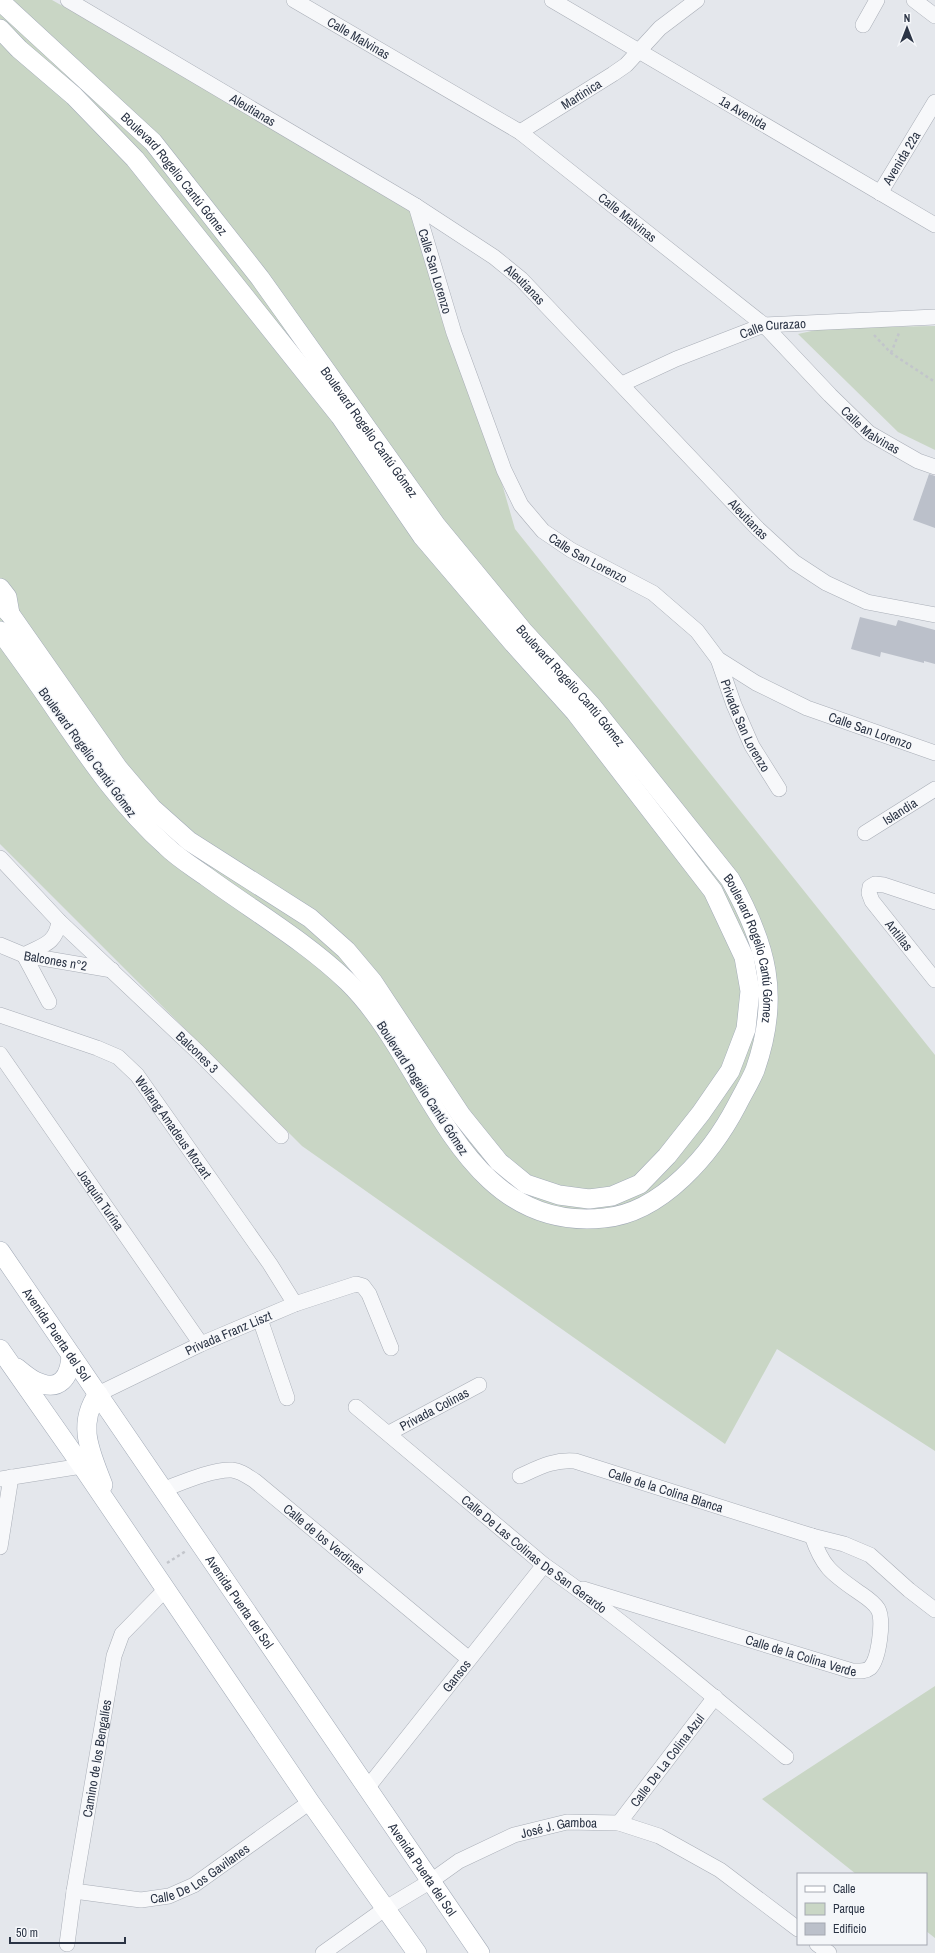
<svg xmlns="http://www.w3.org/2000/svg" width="935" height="1953" font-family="'Archivo Narrow',sans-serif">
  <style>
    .green { fill: #c9d6c5 }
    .building { fill: #bbc0ca }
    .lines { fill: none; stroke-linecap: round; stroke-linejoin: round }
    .minor-casing { stroke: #a9aeb7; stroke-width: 16 }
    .major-casing { stroke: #a3abb8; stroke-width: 20 }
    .path { stroke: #c2c5cb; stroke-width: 2.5; stroke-dasharray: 3 3; stroke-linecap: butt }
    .minor { stroke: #f7f8fa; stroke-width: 15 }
    .major { stroke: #fff; stroke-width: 19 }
    .labels { text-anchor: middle; stroke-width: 3; stroke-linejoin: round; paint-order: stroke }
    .street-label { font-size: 13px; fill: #2b3445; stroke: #f4f6f9 }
  </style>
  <rect width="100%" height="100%" fill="#e4e7ec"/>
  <path class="green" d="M0,0H52L423,209L515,529L935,1055V1451L777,1349L725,1444L302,1146L0,844Z
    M935,326V450L898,432L798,334L825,328Z
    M935,1686V1938L926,1931V1874H856L762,1799Z"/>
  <path class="building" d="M929,474L935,476V528L913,520Z
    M860,617L896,626L898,620L935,630V664L924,661V663L881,652L880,657L851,649Z"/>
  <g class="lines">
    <defs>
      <g id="minor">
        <path id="s1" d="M68,0L416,206L494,257L521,279L758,529L794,562L826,583L867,602L935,615"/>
        <path id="s2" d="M294,0L520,132L764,325L830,395L869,433L918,461L935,467"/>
        <path id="s3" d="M552,0L935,225"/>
        <path d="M914,0L935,16"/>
        <path d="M863,25L877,0"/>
        <path id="s4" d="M520,132L613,74L626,65L660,28L697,0"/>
        <path id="s5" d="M880,193L935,102"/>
        <path id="s6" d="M416,206L454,333L504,470L521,505L543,531L571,550L653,593L697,631L718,659L756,683L807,708L935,753"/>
        <path id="s7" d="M622,384L676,359L764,325L935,317"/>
        <path id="s8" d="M718,659L734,705L752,746L779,789"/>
        <path id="s9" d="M865,833L935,789"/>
        <path id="s10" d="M0,858L59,921L198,1052L281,1136"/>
        <path id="s11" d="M935,902L884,885L875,884L870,887L869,893L872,901L935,980"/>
        <path id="s12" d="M0,945L24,955L112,970"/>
        <path d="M49,1002L24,955C43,945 56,944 59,921"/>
        <path id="s13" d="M0,1015L97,1048L118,1057L137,1075L270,1264L295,1304"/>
        <path id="s14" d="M0,1054L201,1344"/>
        <path d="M260,1319L287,1398"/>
        <path id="s15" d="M98,1394L201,1344L295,1304L356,1284L363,1286L369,1294L391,1348"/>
        <path id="s16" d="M356,1407L544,1565C628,1624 707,1691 786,1757"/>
        <path id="s17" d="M389,1433L479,1385"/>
        <path id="s18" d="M520,1476C538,1468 554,1459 575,1461L812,1536L844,1544L870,1555L909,1590L935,1610"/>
        <path d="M0,1479L82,1466"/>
        <path id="s19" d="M162,1490C181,1483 212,1469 232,1470C241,1471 247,1476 255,1481L469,1659"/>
        <path d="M0,1547L11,1477"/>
        <path id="s20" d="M583,1589L852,1671C858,1671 865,1672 870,1668C879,1659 884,1620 878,1609C873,1601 864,1596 857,1591C831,1573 822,1566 812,1536"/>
        <path id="s21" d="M368,1787L544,1565"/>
        <path id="s22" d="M619,1823L715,1697"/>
        <path id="s23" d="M74,1891L141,1900L169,1896L194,1885L310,1802"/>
        <path id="s24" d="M67,1944L74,1891L114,1656L122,1634L165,1590"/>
        <path d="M817,1944L829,1953"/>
        <path id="s25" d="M323,1953L386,1908L431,1881L459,1861L514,1835L567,1822L619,1823L659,1836L720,1870L798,1929"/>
      </g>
      <g id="major">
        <path id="s26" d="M0,1L153,142L260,278L436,525L524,632L591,705L730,879C767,945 781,996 755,1070C750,1082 743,1093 737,1105C712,1153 662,1213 604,1218C459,1233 430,1062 348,982C305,941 255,912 207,877C193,867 178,858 166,846C122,807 89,758 56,710C38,683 19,657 0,631"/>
        <path d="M0,29L19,49L74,96L135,159L340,416L422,536L514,644L575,712L713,891L744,957L750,991L746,1029L730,1071L701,1113L667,1156L640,1184L612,1196L589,1199L559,1195L526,1184L499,1162L461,1115L373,982L346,950L310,918L189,841L152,808L118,768L10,614L0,604"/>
        <path d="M0,588L7,597L10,614"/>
        <path id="s27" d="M0,1251L480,1953"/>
        <path d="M0,1349L82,1466L310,1802L417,1953"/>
        <path d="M17,1368C23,1373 29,1378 35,1381C60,1393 70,1377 71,1355"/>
        <path d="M98,1394C76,1425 91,1453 103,1485"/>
      </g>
    </defs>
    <use href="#minor" class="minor-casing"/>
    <use href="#major" class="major-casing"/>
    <path class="path" d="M874,335L891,353L935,382
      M891,353L899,333
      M167,1563L186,1551"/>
    <use href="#minor" class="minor"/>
    <use href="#major" class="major"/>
  </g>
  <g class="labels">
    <g class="street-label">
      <text dy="5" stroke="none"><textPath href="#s2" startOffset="75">Calle Malvinas</textPath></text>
      <text dy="5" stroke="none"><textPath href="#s4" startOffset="72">Martinica</textPath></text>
      <text dy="5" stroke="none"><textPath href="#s1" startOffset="215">Aleutianas</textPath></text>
      <text dy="5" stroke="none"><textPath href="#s3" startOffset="222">1a Avenida</textPath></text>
      <text dy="5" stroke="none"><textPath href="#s5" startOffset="41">Avenida 22a</textPath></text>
      <text dy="5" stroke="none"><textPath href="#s26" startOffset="246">Boulevard Rogelio Cantú Gómez</textPath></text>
      <text dy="5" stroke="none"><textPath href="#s2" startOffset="399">Calle Malvinas</textPath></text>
      <text dy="5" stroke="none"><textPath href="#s6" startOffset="68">Calle San Lorenzo</textPath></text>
      <text dy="5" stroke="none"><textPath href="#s1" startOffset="539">Aleutianas</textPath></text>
      <text dy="5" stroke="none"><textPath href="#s7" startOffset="162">Calle Curazao</textPath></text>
      <text dy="5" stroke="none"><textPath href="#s2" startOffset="723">Calle Malvinas</textPath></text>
      <text dy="5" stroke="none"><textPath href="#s26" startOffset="570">Boulevard Rogelio Cantú Gómez</textPath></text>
      <text dy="5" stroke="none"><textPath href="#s1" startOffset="863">Aleutianas</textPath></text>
      <text dy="5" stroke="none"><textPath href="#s6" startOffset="404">Calle San Lorenzo</textPath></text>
      <text dy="5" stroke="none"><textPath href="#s26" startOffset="894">Boulevard Rogelio Cantú Gómez</textPath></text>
      <text dy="5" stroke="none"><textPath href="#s8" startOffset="72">Privada San Lorenzo</textPath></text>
      <text dy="5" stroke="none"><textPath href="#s6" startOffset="740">Calle San Lorenzo</textPath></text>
      <text transform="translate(88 752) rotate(54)" y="5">Boulevard Rogelio Cantú Gómez</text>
      <text dy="5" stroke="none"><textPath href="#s9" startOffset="41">Islandia</textPath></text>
      <text dy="5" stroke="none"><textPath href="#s11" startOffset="127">Antillas</textPath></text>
      <text dy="5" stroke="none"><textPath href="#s26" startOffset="1218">Boulevard Rogelio Cantú Gómez</textPath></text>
      <text dy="5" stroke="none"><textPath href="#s12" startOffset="58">Balcones n°2</textPath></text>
      <text dy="5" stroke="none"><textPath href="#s10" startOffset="277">Balcones 3</textPath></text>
      <text transform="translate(423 1088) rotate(57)" y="5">Boulevard Rogelio Cantú Gómez</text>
      <text dy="5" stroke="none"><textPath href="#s13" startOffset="215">Wolfang Amadeus Mozart</textPath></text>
      <text dy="5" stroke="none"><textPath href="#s14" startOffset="177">Joaquín Turína</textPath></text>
      <text dy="5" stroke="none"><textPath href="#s15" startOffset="144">Privada Franz Liszt</textPath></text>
      <text dy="5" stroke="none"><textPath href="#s27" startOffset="101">Avenida Puerta del Sol</textPath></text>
      <text dy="5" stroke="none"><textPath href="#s17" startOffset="51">Privada Colinas</textPath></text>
      <text dy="5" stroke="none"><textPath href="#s18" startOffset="153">Calle de la Colina Blanca</textPath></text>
      <text dy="5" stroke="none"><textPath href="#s19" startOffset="189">Calle de los Verdines</textPath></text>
      <text dy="5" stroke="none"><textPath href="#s16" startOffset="231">Calle De Las Colinas De San Gerardo</textPath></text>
      <text dy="5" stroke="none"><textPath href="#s27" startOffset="425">Avenida Puerta del Sol</textPath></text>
      <text dy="5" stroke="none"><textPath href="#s20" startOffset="228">Calle de la Colina Verde</textPath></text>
      <text dy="5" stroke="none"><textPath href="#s21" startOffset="142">Gansos</textPath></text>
      <text dy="5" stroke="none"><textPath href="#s24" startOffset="188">Camino de los Bengalíes</textPath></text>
      <text dy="5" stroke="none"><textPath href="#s22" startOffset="79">Calle De La Colina Azul</textPath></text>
      <text dy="5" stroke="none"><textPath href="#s25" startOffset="271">José J. Gamboa</textPath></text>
      <text dy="5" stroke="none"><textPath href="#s27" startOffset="749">Avenida Puerta del Sol</textPath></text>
      <text dy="5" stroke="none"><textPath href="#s23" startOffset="133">Calle De Los Gavilanes</textPath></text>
    </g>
  </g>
  <rect x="797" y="1873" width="130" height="72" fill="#f4f6f9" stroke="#a4a8b1"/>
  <rect x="805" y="1886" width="20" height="6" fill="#ffffff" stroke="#a4a8b1"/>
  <text x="833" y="1893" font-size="12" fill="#2b3445">Calle</text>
  <rect x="805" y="1903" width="20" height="12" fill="#c9d6c5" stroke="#a4a8b1"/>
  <text x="833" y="1913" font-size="12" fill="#2b3445">Parque</text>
  <rect x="805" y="1923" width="20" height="12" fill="#bbc0ca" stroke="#a4a8b1"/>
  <text x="833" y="1933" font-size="12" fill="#2b3445">Edificio</text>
  <g transform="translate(907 28)" stroke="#f4f6f9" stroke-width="3" paint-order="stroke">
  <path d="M0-3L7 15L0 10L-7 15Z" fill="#2b3445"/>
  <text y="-6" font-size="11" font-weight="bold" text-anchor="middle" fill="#2b3445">N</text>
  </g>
  <path d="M10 1937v6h115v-6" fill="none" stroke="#2b3445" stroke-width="2"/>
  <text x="16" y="1937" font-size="12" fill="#2b3445" stroke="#f4f6f9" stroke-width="3" paint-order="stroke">50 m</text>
</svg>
